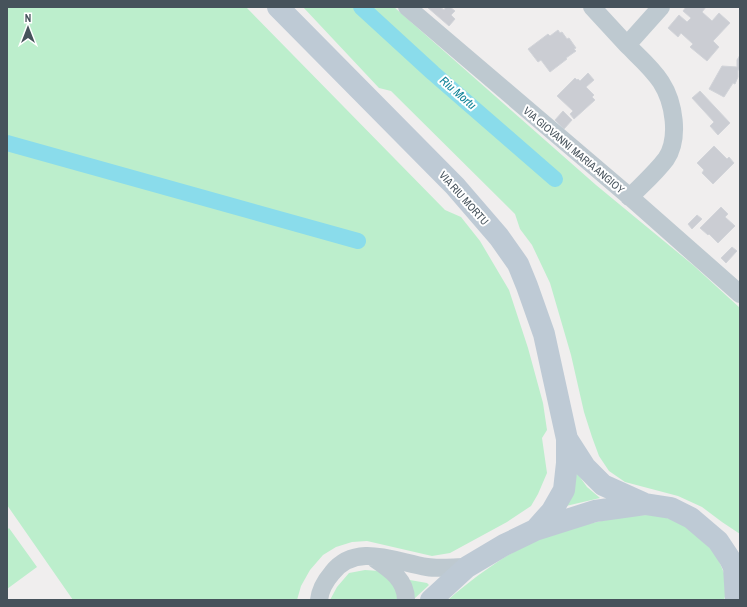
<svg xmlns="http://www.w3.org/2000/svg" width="747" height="607" font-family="'Archivo Narrow',sans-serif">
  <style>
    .green { fill: #bceecc }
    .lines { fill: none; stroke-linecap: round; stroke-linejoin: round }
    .canal { stroke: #8adceb; stroke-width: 16 }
    .building { fill: #cbcdd3; stroke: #d2d4d9 }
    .street { stroke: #bec9d0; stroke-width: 18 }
    .secondary { stroke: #becad5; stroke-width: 22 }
    .labels { text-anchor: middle; stroke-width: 4; stroke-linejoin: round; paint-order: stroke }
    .street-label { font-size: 11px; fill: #46525b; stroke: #fff }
    .water-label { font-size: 12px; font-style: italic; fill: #0e8297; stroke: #fff }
  </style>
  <rect width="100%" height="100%" fill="#f0eeee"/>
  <path class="green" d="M7,7H246L445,210L461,217L480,241L509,290L528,348L543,403L547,430L542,438L547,473L538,494L531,506L507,522L450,553L432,556L367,541L352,542L336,547L323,555L310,570L301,586L297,600H73L7,505Z
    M303,7H394L596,185L693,265L740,308V534L722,522L702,507L678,496L625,482L609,471L599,456L592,437L584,412L571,355L550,283L532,245L520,229L515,214L391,91L379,88Z
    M577,473L587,487L600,498L566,506Z
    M656,515L678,521L689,528L716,554L724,573L726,593L724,600H448C472,579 498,560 526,545C553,531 595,521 626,517C636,515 646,515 656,515Z
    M9,528L37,567L7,589V530Z
    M365,570L379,571L395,586L399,600H330L337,587L349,573Z
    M404,579L427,583L429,585L414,599Z"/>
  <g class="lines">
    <path class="canal" d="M361,7L433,73L555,179
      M7,143L358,241"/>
  </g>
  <path class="building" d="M427,7H440L444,10L446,7H450L455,11L451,15L455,19L449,26Z
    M686,7H706L702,12L712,21L719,13L730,23L713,41L719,47L707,61L690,47L693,44L681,33L678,37L668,28L679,15L687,22L691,18L683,11Z
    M558,30L560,33L562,32L567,39L569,38L576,48L574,49L576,51L566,58L567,59L550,72L541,60L538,62L528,49L548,34L550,36Z
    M740,55V70H738V77L735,84L733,83L724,97L709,89L722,66L737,67V60Z
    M588,73L594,80L586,87L594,95L592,97L595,100L574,119L570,114L573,111L557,96L575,78L577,80L578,79L580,81Z
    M700,91L730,123L718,135L710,126L714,122L692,98Z
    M563,111L572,120L564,129L555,120Z
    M714,146L727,159L729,157L734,163L713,184L702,173L704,170L697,163Z
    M721,207L728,214L725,217L735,226L718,243L709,234L708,235L700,228Z
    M697,215L702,219L692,229L688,224Z
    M732,247L737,251L726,263L721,258Z"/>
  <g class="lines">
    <path class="street" d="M407,7L630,197L740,294
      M592,7L627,45L661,7
      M627,45C639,57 652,68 661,82C674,102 680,138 666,159C657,171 645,182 634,193L629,197
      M375,559C390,569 406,580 406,600
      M319,600C320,590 326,580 332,573C356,542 395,562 427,567C439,569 454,567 467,567"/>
    <path class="secondary" d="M278,7L455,186L499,237L518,264L527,286L544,334L567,439V463L564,490L552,511L535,530
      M567,439L585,467L603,485L643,503
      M431,600L467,567L504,545L535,530L595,511L645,504L671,508L691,518L718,541L730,559L734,567L736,600"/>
  </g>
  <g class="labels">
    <g class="street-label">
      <text transform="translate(574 150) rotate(40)" y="4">VIA GIOVANNI MARIA ANGIOY</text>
      <text transform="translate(464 198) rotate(48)" y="4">VIA RIU MORTU</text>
    </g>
    <g class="water-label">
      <text transform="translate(458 93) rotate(41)" y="4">Riu Mortu</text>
    </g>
  </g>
  <rect width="747" height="607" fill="none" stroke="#46525b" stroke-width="16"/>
  <g transform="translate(28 28)" stroke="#ffffff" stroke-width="3" paint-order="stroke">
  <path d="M0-3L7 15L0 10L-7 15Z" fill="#46525b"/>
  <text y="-6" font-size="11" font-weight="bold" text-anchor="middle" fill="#46525b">N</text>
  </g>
</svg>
